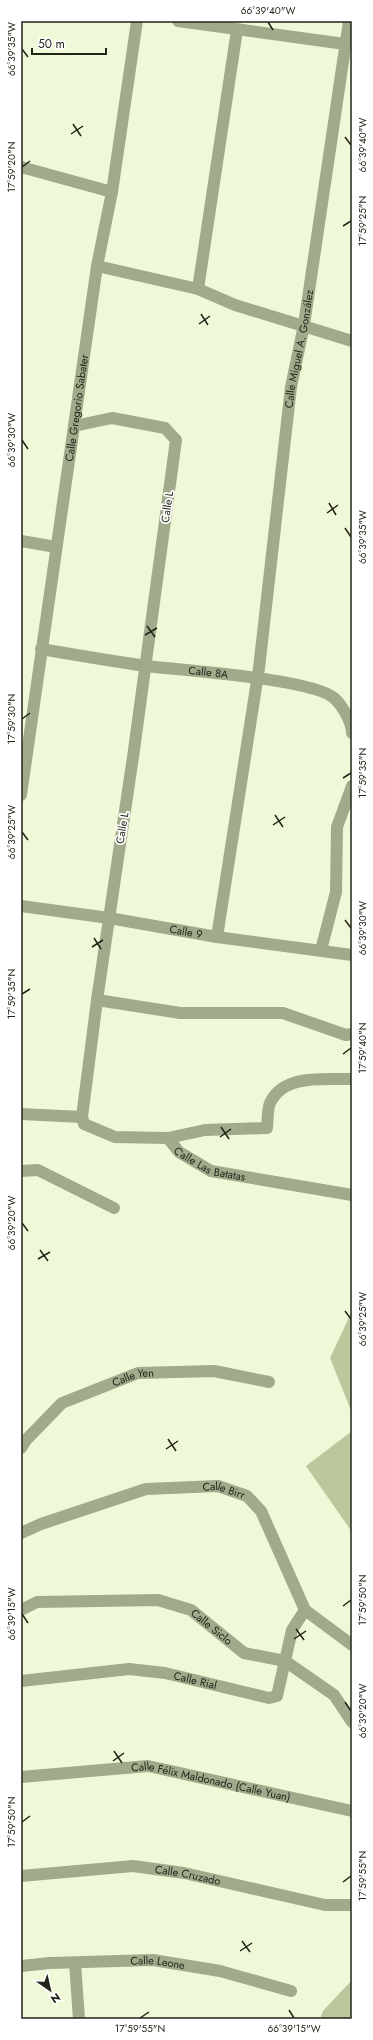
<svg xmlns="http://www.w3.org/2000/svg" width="373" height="2040" font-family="Jost,sans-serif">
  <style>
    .green { fill: #bdc79d }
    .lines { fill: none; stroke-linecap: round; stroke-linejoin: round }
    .minor { stroke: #a2aa8c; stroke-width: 12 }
    .ticks { fill: none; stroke: #222418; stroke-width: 1.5 }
    .labels { text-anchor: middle; stroke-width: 3.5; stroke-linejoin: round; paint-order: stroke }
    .street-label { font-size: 11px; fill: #222418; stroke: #fff }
    .neatline { fill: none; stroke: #222418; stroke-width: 1.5 }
    .ticks-label { font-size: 10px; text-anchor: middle; fill: #222418 }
  </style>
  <rect width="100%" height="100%" fill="#f0f9d7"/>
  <path class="green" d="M352,1311V1413L330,1358Z
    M352,1431V1532L306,1466Z
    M352,1980V2019H320L323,2011Z"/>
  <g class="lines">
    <g class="minor">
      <path d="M178,21L352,45"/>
      <path d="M21,167L112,192"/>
      <path d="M97,266L198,289L235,305L352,341"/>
      <path d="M198,289L237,30"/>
      <path id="s1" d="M74,426L112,418L165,428L176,440L134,750L97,1000L82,1117L84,1124L115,1137L168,1138L179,1152L211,1171L352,1195"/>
      <path d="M21,541L56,547"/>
      <path id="s2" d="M41,649C76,655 111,661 146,666C181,670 313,679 334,698C342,705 352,722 352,733"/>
      <path id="s3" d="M21,795L97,266L112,192L137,21"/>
      <path id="s4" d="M21,906L109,918L217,937L352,955"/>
      <path id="s5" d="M217,937L259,668L291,387L304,325L349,21"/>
      <path d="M321,950L336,892L337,827L352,786"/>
      <path d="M97,1000L180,1013H283L346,1035L352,1034"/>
      <path d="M21,1114L82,1117"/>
      <path d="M168,1138L205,1130L267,1128C268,1121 267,1110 270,1103C284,1073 325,1080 352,1079"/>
      <path d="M21,1171L38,1170L114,1208"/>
      <path id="s6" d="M21,1448L26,1440L62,1403L138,1373L214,1371L269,1382"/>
      <path id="s7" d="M21,1533L41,1524L146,1489L218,1486L247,1496L261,1511L305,1610L352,1645"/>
      <path id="s8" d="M21,1610L37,1602L158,1600L191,1610L244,1653L285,1661L334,1695L352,1722"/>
      <path id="s9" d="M21,1681L129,1669L165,1673L269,1698L277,1696L292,1630L305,1610"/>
      <path id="s10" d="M21,1777L148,1766L352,1811"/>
      <path id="s11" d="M21,1876L133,1866L184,1873L325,1905H352"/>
      <path d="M75,1963L79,2019"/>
      <path id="s12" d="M21,1966L50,1963L153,1960L220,1971L291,1991"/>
    </g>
  </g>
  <path class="ticks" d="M268,22L273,30M22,49L28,57M73,124L81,136M71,134L83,126M345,137L351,145M22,167L30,161M343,226L351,221M201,314L208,325M199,324L210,316M22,440L28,449M329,503L336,515M327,513L338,505M345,528L351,537M147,626L155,637M145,635L157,628M22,719L30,713M343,778L351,773M275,815L283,827M273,825L285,817M22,832L28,840M345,920L351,928M94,938L101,949M92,947L103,940M22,994L30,989M343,1054L351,1048M221,1127L229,1139M220,1137L231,1129M22,1223L28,1231M40,1250L48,1261M38,1259L50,1252M345,1311L351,1319M168,1439L176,1451M166,1449L178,1441M343,1606L351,1600M22,1614L28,1623M296,1629L304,1640M294,1639L306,1631M345,1702L351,1711M114,1751L122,1763M113,1761L124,1753M22,1822L30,1816M343,1882L351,1876M242,1941L250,1952M240,1951L252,1943M289,2010L294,2018M140,2018L149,2012"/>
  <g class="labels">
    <g class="street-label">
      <text dy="4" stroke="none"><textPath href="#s5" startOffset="594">Calle Miguel A. González</textPath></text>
      <text dy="4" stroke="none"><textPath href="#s3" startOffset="391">Calle Gregorio Sabater</textPath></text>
      <text transform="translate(167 507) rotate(-82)" y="4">Calle L</text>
      <text dy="4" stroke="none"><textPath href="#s2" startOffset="169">Calle 8A</textPath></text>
      <text transform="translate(122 828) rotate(-81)" y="4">Calle L</text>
      <text dy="4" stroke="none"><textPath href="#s4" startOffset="167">Calle 9</textPath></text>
      <text dy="4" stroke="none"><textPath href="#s1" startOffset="938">Calle Las Batatas</textPath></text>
      <text dy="4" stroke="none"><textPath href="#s6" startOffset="137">Calle Yen</textPath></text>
      <text dy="4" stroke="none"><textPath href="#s7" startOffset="211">Calle Birr</textPath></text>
      <text dy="4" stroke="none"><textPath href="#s8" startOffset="200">Calle Siclo</textPath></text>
      <text dy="4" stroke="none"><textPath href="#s9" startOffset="176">Calle Rial</textPath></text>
      <text dy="4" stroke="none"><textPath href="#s10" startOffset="192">Calle Félix Maldonado (Calle Yuan)</textPath></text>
      <text dy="4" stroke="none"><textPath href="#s11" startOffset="168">Calle Cruzado</textPath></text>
      <text dy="4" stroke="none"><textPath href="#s12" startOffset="137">Calle Leone</textPath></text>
    </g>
  </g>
  <rect width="373" height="2040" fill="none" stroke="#ffffff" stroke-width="44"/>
  <g transform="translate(50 1990) rotate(146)" stroke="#ffffff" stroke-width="3" paint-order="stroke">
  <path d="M0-3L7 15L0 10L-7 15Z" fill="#222418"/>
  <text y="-6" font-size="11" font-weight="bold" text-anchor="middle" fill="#222418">N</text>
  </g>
  <path d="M32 48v6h74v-6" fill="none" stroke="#222418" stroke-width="2"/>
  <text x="38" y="48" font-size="12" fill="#222418" stroke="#ffffff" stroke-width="3" paint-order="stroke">50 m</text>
  <rect x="22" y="22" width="329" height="1996" class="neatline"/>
  <g class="ticks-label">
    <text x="268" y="14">66°39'40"W</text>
    <text transform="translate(11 49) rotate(-90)" y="4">66°39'35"W</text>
    <text transform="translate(362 145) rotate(-90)" y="4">66°39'40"W</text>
    <text transform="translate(11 167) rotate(-90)" y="4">17°59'20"N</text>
    <text transform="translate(362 221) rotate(-90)" y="4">17°59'25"N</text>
    <text transform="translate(11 440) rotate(-90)" y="4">66°39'30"W</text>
    <text transform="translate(362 537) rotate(-90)" y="4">66°39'35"W</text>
    <text transform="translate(11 719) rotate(-90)" y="4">17°59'30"N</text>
    <text transform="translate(362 773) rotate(-90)" y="4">17°59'35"N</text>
    <text transform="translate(11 832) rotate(-90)" y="4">66°39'25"W</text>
    <text transform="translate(362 928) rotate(-90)" y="4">66°39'30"W</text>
    <text transform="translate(11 994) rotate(-90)" y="4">17°59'35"N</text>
    <text transform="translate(362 1048) rotate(-90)" y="4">17°59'40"N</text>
    <text transform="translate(11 1223) rotate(-90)" y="4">66°39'20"W</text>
    <text transform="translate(362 1319) rotate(-90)" y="4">66°39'25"W</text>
    <text transform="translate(362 1600) rotate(-90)" y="4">17°59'50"N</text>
    <text transform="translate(11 1614) rotate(-90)" y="4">66°39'15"W</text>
    <text transform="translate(362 1711) rotate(-90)" y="4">66°39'20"W</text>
    <text transform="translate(11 1822) rotate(-90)" y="4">17°59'50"N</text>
    <text transform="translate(362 1876) rotate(-90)" y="4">17°59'55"N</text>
    <text x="140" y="2032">17°59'55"N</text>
    <text x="294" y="2032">66°39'15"W</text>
  </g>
</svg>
